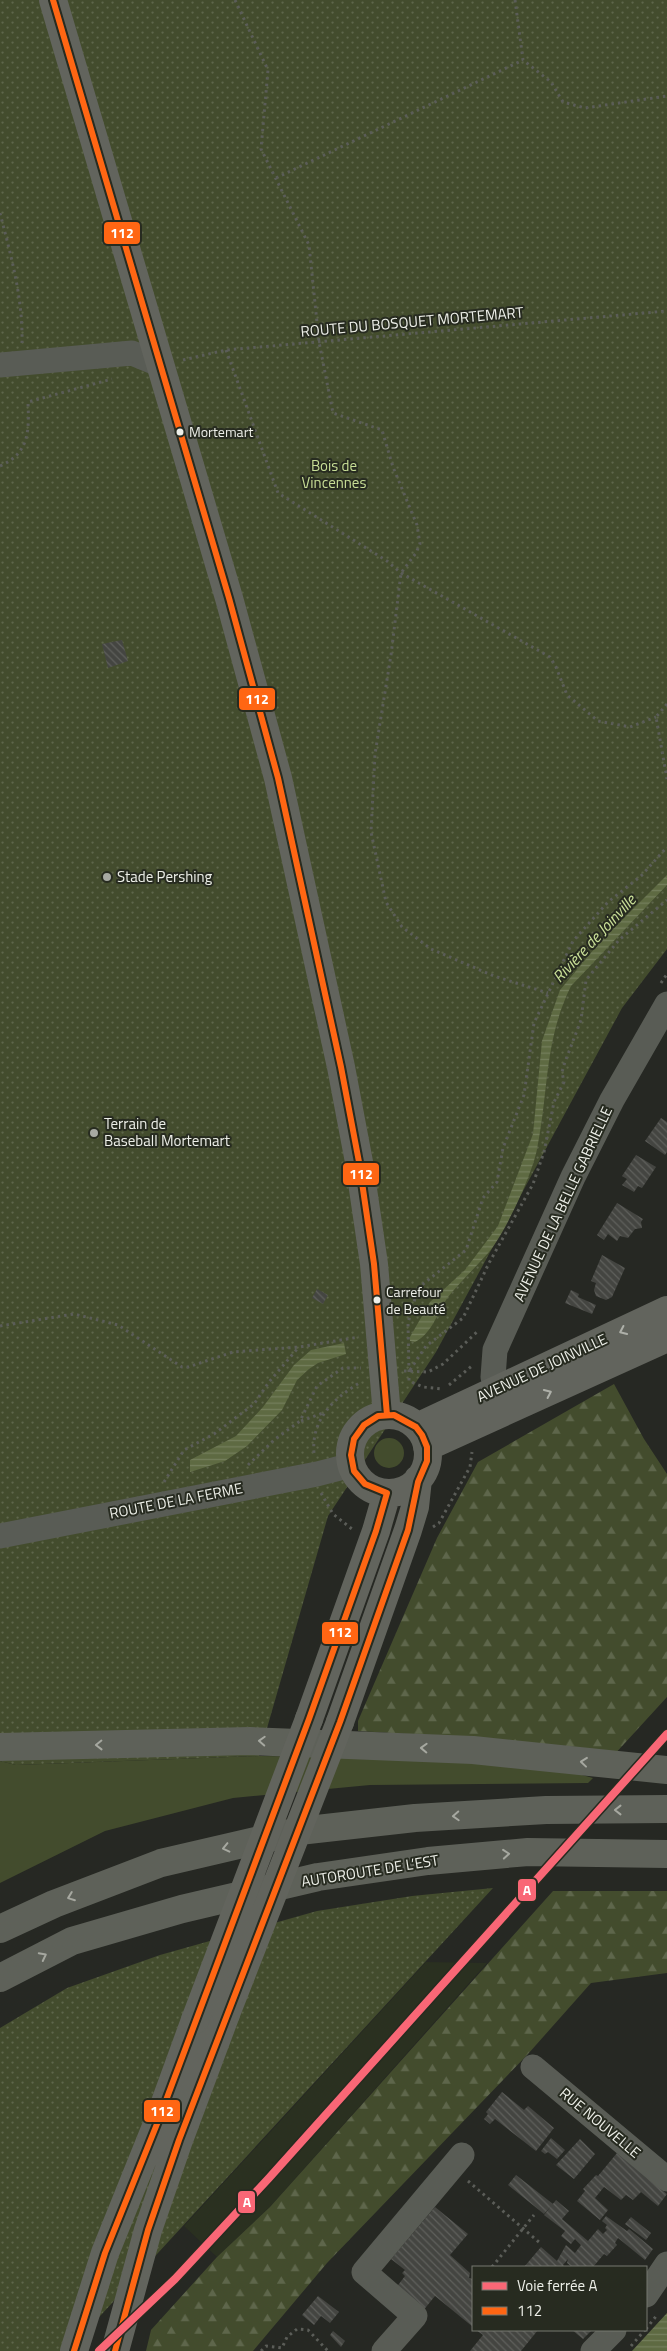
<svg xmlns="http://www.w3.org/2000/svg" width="667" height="2351" font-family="'Titillium Web',sans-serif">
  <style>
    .built { fill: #2a3020 }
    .green { fill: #434c2d }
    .forest { fill: url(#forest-firs) }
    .park { fill: url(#park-dots) }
    .water { fill: url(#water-rules) }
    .building { fill: url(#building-back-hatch) }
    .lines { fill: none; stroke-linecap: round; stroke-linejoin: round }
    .path { stroke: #5b5d58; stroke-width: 3; stroke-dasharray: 2.5 4; stroke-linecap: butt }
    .minor { stroke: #595c55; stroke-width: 25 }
    .major { stroke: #62645d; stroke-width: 28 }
    .highway { stroke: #5e6159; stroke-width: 28 }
    .major-bridge { stroke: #62645d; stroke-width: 28 }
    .bus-1-casing { stroke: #272b20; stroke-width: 10 }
    .bus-1 { stroke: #ff6613; stroke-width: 6 }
    .rail-1-casing { stroke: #272b20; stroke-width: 11 }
    .rail-1 { stroke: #f96776; stroke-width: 8 }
    .oneway { stroke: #aeb0a9 }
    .oneway2 { stroke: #a6a8a0 }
    .bus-dot { fill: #edefe8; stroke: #272b20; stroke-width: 2 }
    .poi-dot { fill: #a7a9a3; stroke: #272b20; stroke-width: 2 }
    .labels { text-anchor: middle; stroke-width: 4; stroke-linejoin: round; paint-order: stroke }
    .bus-label { font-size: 14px; fill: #edefe8; stroke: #272b20; text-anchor: start }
    .street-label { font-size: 15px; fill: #edefe8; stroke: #272b20 }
    .park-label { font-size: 15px; fill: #c8de96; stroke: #272b20 }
    .poi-label { font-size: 15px; fill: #edefe8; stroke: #272b20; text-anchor: start }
    .water-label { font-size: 16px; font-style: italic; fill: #cae098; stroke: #272b20 }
    .line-badge { stroke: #272b20; stroke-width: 2 }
    .badge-label { font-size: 14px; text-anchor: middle; font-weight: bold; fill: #fff }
  </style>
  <defs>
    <pattern id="forest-firs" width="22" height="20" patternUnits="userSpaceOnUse" patternTransform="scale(1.25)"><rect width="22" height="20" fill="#434c2d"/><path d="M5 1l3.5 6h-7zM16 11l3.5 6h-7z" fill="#5e664b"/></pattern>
    <pattern id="park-dots" width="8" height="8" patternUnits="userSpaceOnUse" patternTransform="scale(1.25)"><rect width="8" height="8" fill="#434c2d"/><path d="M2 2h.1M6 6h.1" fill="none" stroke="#5e664b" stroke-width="1.8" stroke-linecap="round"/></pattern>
    <pattern id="water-rules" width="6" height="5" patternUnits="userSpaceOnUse" patternTransform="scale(1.25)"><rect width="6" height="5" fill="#5e6a42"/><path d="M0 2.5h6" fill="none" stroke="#75805d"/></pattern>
    <pattern id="building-back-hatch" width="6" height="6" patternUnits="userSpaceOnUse" patternTransform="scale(1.25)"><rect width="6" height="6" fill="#444541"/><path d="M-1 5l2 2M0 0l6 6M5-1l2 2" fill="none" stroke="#5f605c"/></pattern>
  </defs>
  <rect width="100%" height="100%" fill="#262823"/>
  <path class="built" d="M426,1962L487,1963L270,2207L217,2257L184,2226Z"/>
  <path class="green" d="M374 1453a15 15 0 1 1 30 0a15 15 0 1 1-30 0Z
    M259,1756L414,1758L564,1770L593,1778L588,1783L370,1785L233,1798L105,1831L0,1883V1761L16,1765Z"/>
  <path class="forest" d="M614,1384L644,1439L667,1474V1697L613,1756L475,1738L358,1731V1721L437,1538L478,1462Z
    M553,1891H667V1973L591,1983L528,2054L327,2263L253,2351H146L151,2330L217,2257L270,2207Z"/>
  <path class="park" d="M0,0H667V949L622,1008L436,1352L328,1516L259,1756L16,1765L0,1761Z
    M493,1888L68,2351H0V2028L67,1988L160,1955L317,1911L412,1896Z"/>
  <path class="water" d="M667,875V885L571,986C544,1041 549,1090 537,1149C532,1175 506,1231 489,1252C476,1267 461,1281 448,1297C438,1311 432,1334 415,1342L410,1341V1337L430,1302L465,1270L498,1226L533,1134L542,1041L560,990L601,941Z
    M344,1343L346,1354L318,1363L309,1369L297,1380L282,1410L247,1446L225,1461L190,1472V1460L236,1436L263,1407L294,1365L311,1350Z
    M667,2313V2351H632Z"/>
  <path class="building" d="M122,640L128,661L108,668L102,644Z
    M661,1118L667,1122V1152L665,1155L645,1141Z
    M636,1155L656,1167L642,1188L638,1186L634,1192L622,1185L627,1179L622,1176Z
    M617,1203L643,1219L641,1222L642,1228L635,1229L628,1238L620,1236L617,1241L608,1234L604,1240L597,1235Z
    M602,1255L625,1268L612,1297L606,1300L596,1296L594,1290L596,1283L591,1281Z
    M317,1289L328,1295L323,1304L312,1298Z
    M571,1290L579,1294L578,1297L596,1305L592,1314L565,1303Z
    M502,2092L524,2110L528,2106L554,2128L536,2151L495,2119L490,2124L484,2119L488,2114L486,2112Z
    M551,2138L565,2150L557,2159L548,2152L545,2154L541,2151Z
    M580,2139L595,2154L574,2179L556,2165Z
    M617,2153L667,2194L658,2206L641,2192L633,2200L626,2195L621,2200L604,2187L595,2198L608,2210L600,2220L577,2201L585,2191L583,2189L596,2175L598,2176Z
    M516,2175L553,2204L544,2214L508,2185Z
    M556,2200L569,2211L562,2219L588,2241L598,2229L603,2234L607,2230L605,2228L607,2225L602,2221L606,2216L627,2231L629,2229L653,2249L645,2260L618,2238L615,2243L617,2245L607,2256L604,2254L593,2267H572L567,2263L568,2259L563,2265L565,2267H524L541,2247L557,2261L566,2245L575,2253L581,2245L575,2239L571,2244L561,2236L565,2231L544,2215Z
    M435,2207L468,2234L450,2255L470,2273L469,2278L473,2279V2327L435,2296L422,2312L395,2289L405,2276L402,2273L405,2270L391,2259Z
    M631,2217L651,2233L646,2240L625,2224Z
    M318,2296L339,2312L330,2323L321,2316L314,2325L302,2315Z
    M476,2330H538L521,2351H470L483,2335Z
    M572,2330H592L583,2339Z
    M333,2331L345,2341L341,2347L330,2335Z"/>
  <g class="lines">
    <path class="path" d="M235,0L268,70L261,149L309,245L319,342L333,413L382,430L393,467L417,525L420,544L416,553L401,573L391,655L375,754L371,832L386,902L402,927L431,949L494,976L548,993
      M515,0L523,60L551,82L563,102L585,108L667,96
      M276,178L523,60
      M0,213C11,256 23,298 22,343
      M226,350L278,493L387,561L401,573L550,657L556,667L567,695L598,721L630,727L656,717
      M183,360L226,350L667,311
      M0,466C30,453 29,430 28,402L112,379
      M667,704L656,717L667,779
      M661,983L667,974
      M0,1326L74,1314L118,1325L182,1367H188L233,1352L299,1347L359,1337
      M410,1370L426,1346L463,1318L489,1263L533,1184L544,1152L554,1102L564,1082L562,1072L565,1062L581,1020L586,980L619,940L667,900
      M404,1371L428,1372L443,1364L478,1331
      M409,1372L408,1323L418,1288L466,1250L483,1198L497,1182L503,1148L524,1095L534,1023L573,941L608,902L641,876L667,847
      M409,1378V1381L423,1387L443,1389
      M449,1385L473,1365
      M301,1421L323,1413
      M314,1453C311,1419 334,1398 361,1382
      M248,1465L274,1440L300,1421L317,1386L343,1368H361
      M164,1482L184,1450L214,1434L254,1404L269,1382L298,1348
      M321,1493L333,1514L352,1529
      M433,1527L439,1523L470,1467L472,1452
      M468,2181L540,2243
      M492,2267L534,2215
      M646,2329L657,2315
      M631,2346L645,2330
      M261,2351L266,2346L282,2348L287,2337L297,2329L308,2330L328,2351"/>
    <path class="minor" d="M0,365L132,353L161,365
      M503,1409L493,1377L495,1350L573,1177L612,1100L667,1004
      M0,1536L317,1474L352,1465
      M533,2067L667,2179
      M646,2295L667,2264
      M384,2351L415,2316L364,2272L462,2155
      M593,2351L614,2330"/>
    <path class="major" d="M53,0L229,598L278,778L341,1067L359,1162L374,1264L387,1415
      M350 1454a39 39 0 1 1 78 0a39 39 0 1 1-78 0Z
      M417,1427L667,1310
      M427,1447L667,1338
      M309,1719L376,1531L387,1493
      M340,1722L408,1530L415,1507L418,1479
      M74,2351L105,2253L159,2119L195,2020
      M115,2351L148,2230L179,2140L226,2014"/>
    <path class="highway" d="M0,1747L250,1741L473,1750L667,1770
      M0,1929L54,1904L161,1863L299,1831L415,1818L546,1810L667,1809
      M0,1978L72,1941L182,1909L318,1877L428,1861L528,1852L667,1854"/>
    <path class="major-bridge" d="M226,2014L340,1722
      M195,2020L309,1719"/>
    <defs>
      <path id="bus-1" d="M53,0L229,598L278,778L341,1067L359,1162L374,1264L387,1415
        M74,2351L105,2253L159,2119L309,1719L376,1531L387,1493L365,1484L354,1471L351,1455L354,1439L364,1425L378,1416L394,1415L416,1427L422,1435L427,1447V1461L418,1482L408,1530L340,1722L179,2140L148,2230L115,2351"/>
    </defs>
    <use href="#bus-1" class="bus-1-casing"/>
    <use href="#bus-1" class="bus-1"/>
    <defs>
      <path id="rail-1" d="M99,2351L175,2279L269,2178L667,1734"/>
    </defs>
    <use href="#rail-1" class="rail-1-casing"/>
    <use href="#rail-1" class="rail-1"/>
  </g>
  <defs><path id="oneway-chevron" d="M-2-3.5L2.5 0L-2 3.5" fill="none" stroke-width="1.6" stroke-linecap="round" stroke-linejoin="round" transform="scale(1.25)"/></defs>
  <g class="oneway">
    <use href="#oneway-chevron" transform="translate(623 1331) rotate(155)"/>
    <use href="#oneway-chevron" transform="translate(548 1393) rotate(-25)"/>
  </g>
  <g class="oneway2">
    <use href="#oneway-chevron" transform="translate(262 1741) rotate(-177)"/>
    <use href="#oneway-chevron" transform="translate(99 1745) rotate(179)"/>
    <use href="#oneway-chevron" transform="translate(424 1748) rotate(-178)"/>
    <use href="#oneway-chevron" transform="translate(584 1762) rotate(-174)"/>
    <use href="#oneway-chevron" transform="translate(618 1810) rotate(180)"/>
    <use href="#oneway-chevron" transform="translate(456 1816) rotate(177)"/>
    <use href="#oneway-chevron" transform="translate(226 1848) rotate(167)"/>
    <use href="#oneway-chevron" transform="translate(506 1854) rotate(-5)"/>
    <use href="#oneway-chevron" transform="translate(71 1897) rotate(159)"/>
    <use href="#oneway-chevron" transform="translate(43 1956) rotate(-27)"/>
  </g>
  <g class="bus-dot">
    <circle cx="180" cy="432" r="4.5"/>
    <circle cx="377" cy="1300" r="4.5"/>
  </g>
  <g class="poi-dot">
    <circle cx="107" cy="877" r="5"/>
    <circle cx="94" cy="1133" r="5"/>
  </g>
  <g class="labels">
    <g class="bus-label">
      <text x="189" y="437">Mortemart</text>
      <text x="386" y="1297">Carrefour<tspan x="386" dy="17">de Beauté</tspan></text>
    </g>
    <g class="street-label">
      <text transform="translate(412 322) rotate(-5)" y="5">ROUTE DU BOSQUET MORTEMART</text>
      <text transform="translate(563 1204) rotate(-65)" y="5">AVENUE DE LA BELLE GABRIELLE</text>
      <text transform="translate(542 1368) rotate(-25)" y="5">AVENUE DE JOINVILLE</text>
      <text transform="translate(176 1501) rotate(-11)" y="5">ROUTE DE LA FERME</text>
      <text transform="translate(370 1871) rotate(-9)" y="5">AUTOROUTE DE L’EST</text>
      <text transform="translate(600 2123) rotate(40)" y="5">RUE NOUVELLE</text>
    </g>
    <g class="park-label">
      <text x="334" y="471">Bois de<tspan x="334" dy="17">Vincennes</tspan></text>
    </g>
    <g class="poi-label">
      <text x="117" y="882">Stade Pershing</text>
      <text x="104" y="1129">Terrain de<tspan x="104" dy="17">Baseball Mortemart</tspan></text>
    </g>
    <g class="water-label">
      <text transform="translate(594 938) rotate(-47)" y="6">Rivière de Joinville</text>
    </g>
  </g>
  <g class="line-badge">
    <rect x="103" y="221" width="38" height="24" rx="5" fill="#ff6613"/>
    <rect x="238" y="687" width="38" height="24" rx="5" fill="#ff6613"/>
    <rect x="342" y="1162" width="38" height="24" rx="5" fill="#ff6613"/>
    <rect x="321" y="1621" width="38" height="24" rx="5" fill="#ff6613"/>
    <rect x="517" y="1878" width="20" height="24" rx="5" fill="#f96776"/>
    <rect x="143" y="2099" width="38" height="24" rx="5" fill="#ff6613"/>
    <rect x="237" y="2190" width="19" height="24" rx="5" fill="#f96776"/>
  </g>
  <g class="badge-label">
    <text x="122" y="238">112</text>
    <text x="257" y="704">112</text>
    <text x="361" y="1179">112</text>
    <text x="340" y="1637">112</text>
    <text x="527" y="1895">A</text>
    <text x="162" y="2116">112</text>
    <text x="247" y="2207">A</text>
  </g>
  <rect x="472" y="2266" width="175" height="65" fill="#272b20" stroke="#767970"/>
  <rect x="482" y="2282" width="25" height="8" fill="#f96776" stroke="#767970"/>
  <text x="517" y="2291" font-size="15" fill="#edefe8">Voie ferrée A</text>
  <rect x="482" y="2307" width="25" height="8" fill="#ff6613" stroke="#767970"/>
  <text x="517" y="2316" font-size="15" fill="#edefe8">112</text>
</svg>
